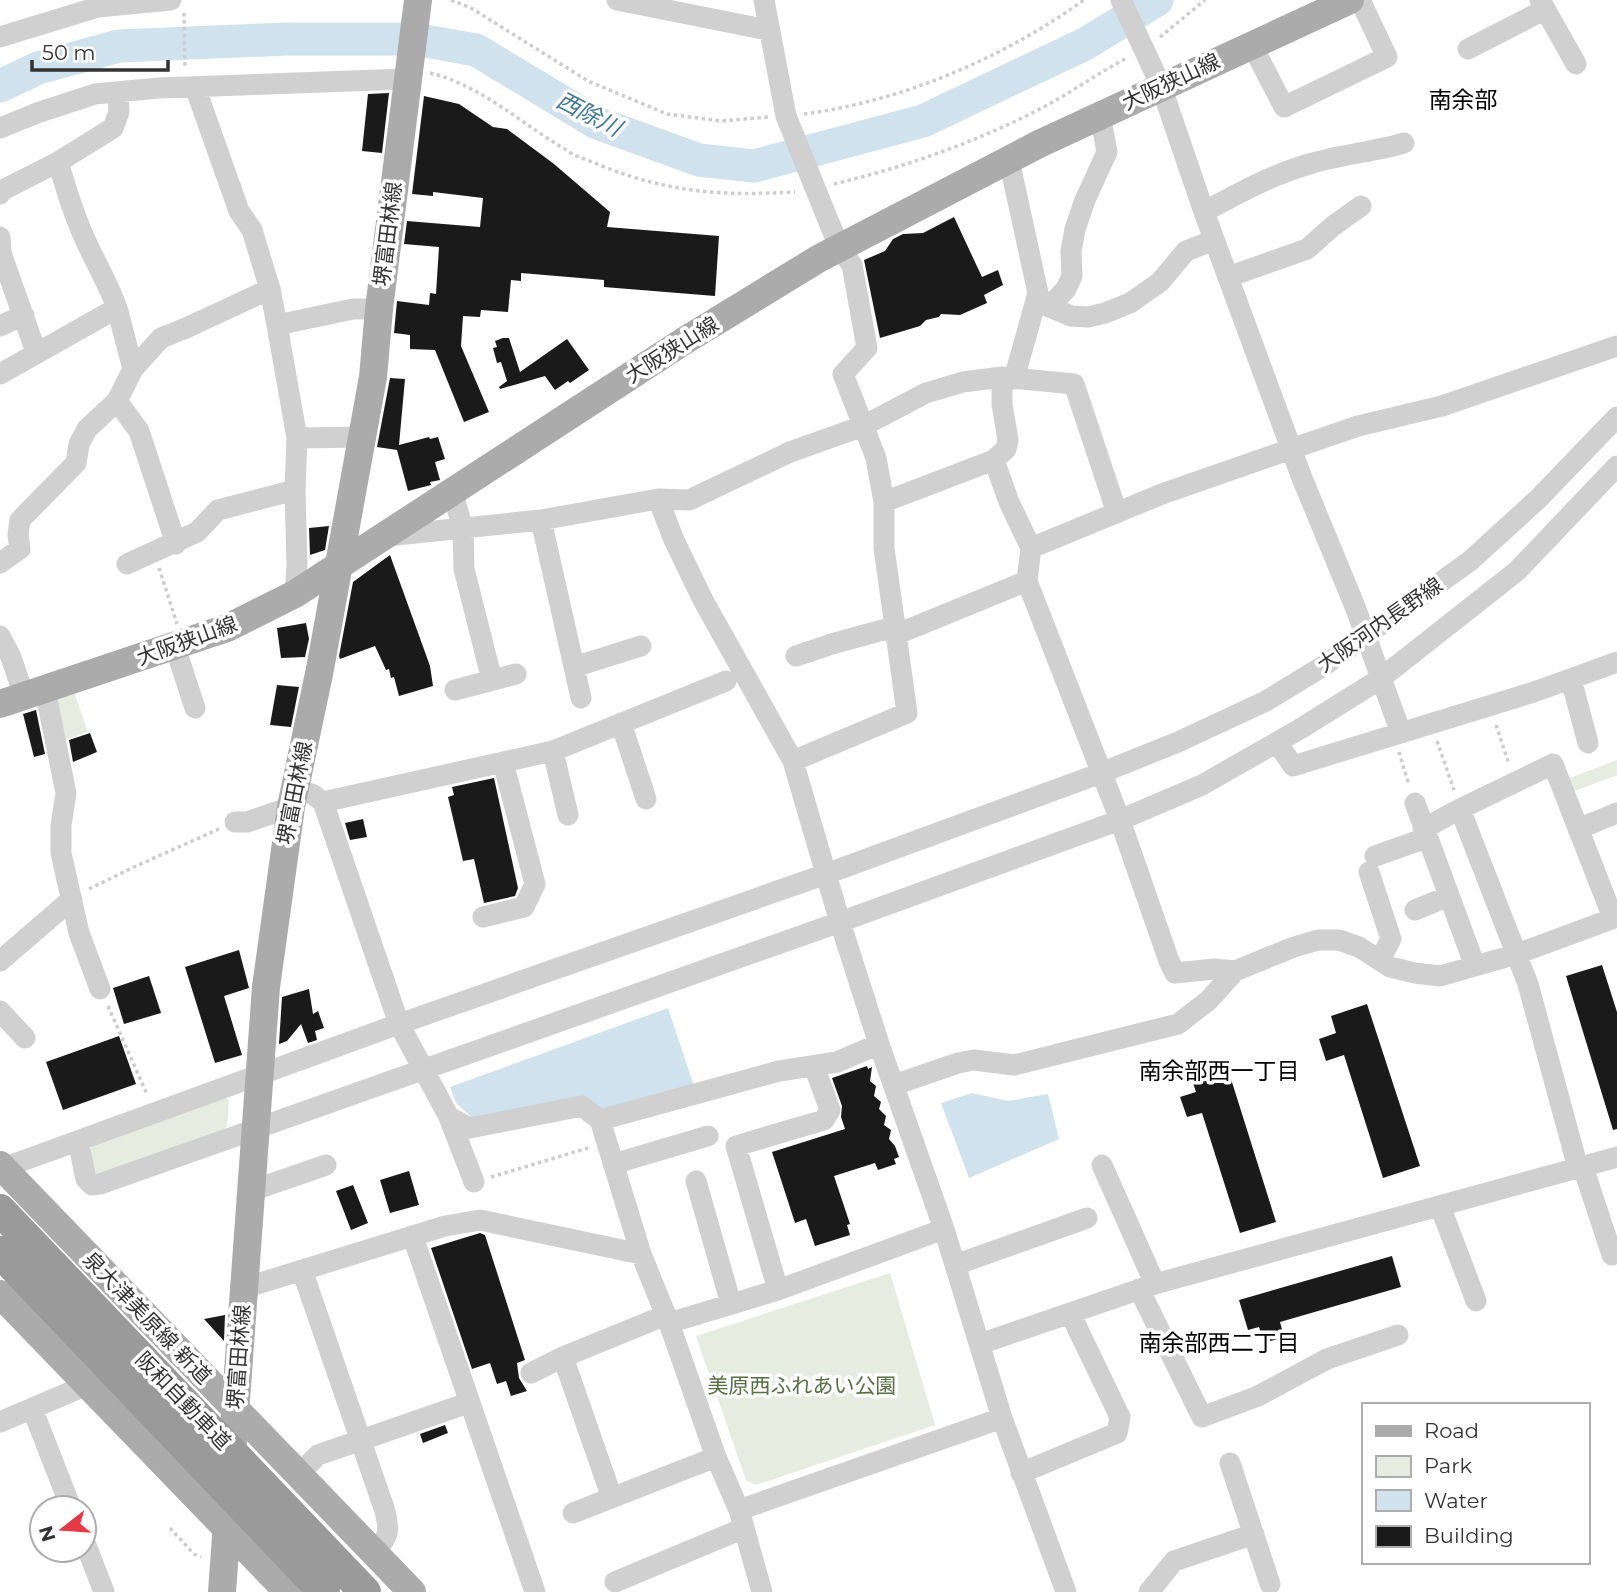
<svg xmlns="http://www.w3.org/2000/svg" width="1617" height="1592" font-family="Montserrat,'Noto Sans JP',sans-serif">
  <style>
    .green { fill: #e6ecdf }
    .water { fill: #cfe2ee }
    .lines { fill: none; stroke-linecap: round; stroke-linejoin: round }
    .river { stroke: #cfe2ee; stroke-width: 33 }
    .building { fill: #1a1a1a }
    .path { stroke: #cdcdcd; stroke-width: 3.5; stroke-dasharray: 3.5 3.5; stroke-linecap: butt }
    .minor { stroke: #d0d0d0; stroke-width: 21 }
    .major { stroke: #ababab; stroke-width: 28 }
    .highway { stroke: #9a9a9a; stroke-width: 32 }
    .labels { text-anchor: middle; stroke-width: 7; stroke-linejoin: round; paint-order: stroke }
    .street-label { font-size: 21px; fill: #333; stroke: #fff }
    .park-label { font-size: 21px; fill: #56703f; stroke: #fff }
    .neighbourhood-label { font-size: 23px; fill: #000; stroke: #fff }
    .water-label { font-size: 23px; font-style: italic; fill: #3f7597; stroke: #fff }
  </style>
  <rect width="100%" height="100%" fill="#fff"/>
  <path class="green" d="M74,692L88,732L61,741L55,699Z
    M1617,760V775L1575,791L1570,778Z
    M224,1096L229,1100L227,1126L220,1135L97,1175L91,1171L88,1155L91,1147Z
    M890,1273L935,1425L756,1485L746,1480L696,1336Z"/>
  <path class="water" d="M668,1008L694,1086L599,1111L474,1119L456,1103L450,1087Z
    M972,1093L1008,1101L1048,1094L1059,1139L969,1178L941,1103Z"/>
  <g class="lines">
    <path class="river" d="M0,86L38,68L119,46L287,39H414L476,50L597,123L699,160L754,166L923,121L1085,44L1157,0"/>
  </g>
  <path class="building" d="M389,93L382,153L362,151L368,94Z
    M424,96L459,104L493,127L507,129L554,164L610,212L607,227L719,236L715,296L604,287V280L521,273V281L511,280L508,312L481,310L480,317L463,316L461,346L489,412L464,422L435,350L410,349V335L394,333L397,301L429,305L430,293L436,294L439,247L404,244L407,221L480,227L483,198L433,192V196L412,194Z
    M954,217L982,277L998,270L1003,285L984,295L987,303L960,315L941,314L939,317L926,320L920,326L880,338L864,260L885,251L893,239L903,234L923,233Z
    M503,338H509L520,372L567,339L589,370L570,383L568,381L555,390L545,376L500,389L499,387L507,381L501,362L497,363L493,348L497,347L495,341Z
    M390,378L405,379L399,445L429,437L430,439L438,437L445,459L435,462L440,480L430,482L431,485L408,491L397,450L377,447Z
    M329,526L325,550L310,555L309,528Z
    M390,555L430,666L433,686L399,696L394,677L391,678L389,669L386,670L375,646L340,659L339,656L353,582Z
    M306,623L309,639L305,657L281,658L277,628Z
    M277,685L299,687L291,727L270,725Z
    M36,710L45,754L34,757L23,714Z
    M90,733L97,752L73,762L69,740Z
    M494,778L518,888L515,896L484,903L474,859L463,861L448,797L454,795L452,787Z
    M363,819L367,837L350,840L345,823Z
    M239,950L249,988L224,996L242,1055L215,1063L185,967Z
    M1602,965L1617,1012V1129L1613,1130L1566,976Z
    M149,976L161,1013L124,1024L113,988Z
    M309,989L313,1014L318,1011L324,1028L315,1031L317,1040L308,1043L301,1024L287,1041L279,1044L282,997Z
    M1367,1004L1420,1166L1383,1178L1344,1055L1326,1061L1319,1039L1336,1033L1331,1016Z
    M119,1036L136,1084L63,1110L46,1062Z
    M1226,1063L1276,1222L1240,1233L1202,1113L1187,1117L1180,1097L1196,1092L1190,1074Z
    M867,1066L868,1069L872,1067L870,1081L876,1086L874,1096L881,1102L879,1109L886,1116L884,1125L891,1130L889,1139L895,1146L899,1157L894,1159L896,1164L878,1170L875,1163L834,1176L850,1224L847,1225L850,1235L815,1246L806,1219L795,1223L772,1152L845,1129L841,1117L842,1106L832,1078Z
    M409,1171L419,1205L390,1213L380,1180Z
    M353,1185L368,1223L351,1230L336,1191Z
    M480,1233L485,1235L525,1360L517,1363L519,1378L527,1391L511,1396L506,1381L497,1384L490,1363L472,1369L431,1248Z
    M1392,1256L1401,1287L1280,1322L1284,1337L1264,1343L1259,1327L1248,1330L1239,1300Z
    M225,1315L224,1341L204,1319Z
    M445,1425L448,1433L423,1443L420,1434Z"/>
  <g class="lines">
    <path class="path" d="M451,0L471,8L588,81L667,114L721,121L769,117
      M184,13L185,68
      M1160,37L1205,0
      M430,73C481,85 523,125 568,151C578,158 591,161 602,166C670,193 723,196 795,192
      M804,114C903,101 1003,58 1084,0
      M834,184C901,168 968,145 1030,114C1064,98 1094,75 1127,58
      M159,568L177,624
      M1496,725L1509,764
      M1437,741L1454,790
      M1399,752L1409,785
      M89,889L134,867L219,829
      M108,1006L147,1094
      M491,1177L588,1148
      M170,1528L194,1554L201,1557"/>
    <path class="minor" d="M617,0L768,30
      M764,0L786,116L839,247L852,265L867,348L843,374L876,458L884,502V548L907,713L793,761
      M1121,0L1161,86L1204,212L1302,478L1356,609L1401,733
      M1540,0L1576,64
      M0,37L98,7L171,0
      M1252,45L1284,107L1387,57L1360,0
      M1468,49L1544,10
      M195,87L239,211L252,230L270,289L277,325L297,438L295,490L297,565L295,594
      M0,128L37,113L95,94L159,88L407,79
      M1009,160L1038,293L1014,379
      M58,162C66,188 73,214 85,239C95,262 108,283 117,308
      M0,194L1,191L58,162L113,128L119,112L118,92
      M1204,212C1239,193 1275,173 1313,163C1343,154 1374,152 1404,143
      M0,237L1,253L36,352
      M1228,277L1307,249L1333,226L1361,206
      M1038,302L1071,316L1088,317L1105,313L1130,303L1160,282L1186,251L1214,240
      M1049,307L1066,289L1072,276L1071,251L1075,229L1085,200L1107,152L1100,115
      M277,325L353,309H379
      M0,326L24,315
      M133,369L117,401L139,431L176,544
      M0,374L117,308L133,369L161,338L186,328L270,289
      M1002,377V404L1008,440L1006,449L994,460L1009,502L1031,548
      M297,438L363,437
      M452,492L463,528L464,569L492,680
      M884,502L994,460
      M541,520L581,698
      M387,536L541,520L658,499
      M0,563L20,549L18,535L20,520L76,463L79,444L87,429L117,401
      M127,564L197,532L218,510L295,490
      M895,635L1027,581
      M0,636L11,657L24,696
      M175,647L195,708
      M796,656L835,643L894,627
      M574,667L641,646
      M1571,679L1588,743
      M45,690L66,793L61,825V853L79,933L100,989
      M455,690L516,674
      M621,723L646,799
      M1277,742L1293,766L1534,692L1617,662
      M553,751L568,815
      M295,791L312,794L323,802L399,1024L449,1117L470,1128L582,1106L600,1120L641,1254L669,1323L716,1457L739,1510L762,1592
      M323,802L553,751L726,681
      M1415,803L1475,966
      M235,822H247L291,807
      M1423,829L1460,809
      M1578,829L1617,813
      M1375,856L1426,838
      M1369,872L1391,939L1380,960
      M1415,910L1449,896
      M483,917L524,907L535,884L503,762
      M0,961L72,899
      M1235,971L1214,969L1175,973L1169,961L1120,820L1027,581L1031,548L1162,494L1291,449L1358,426L1442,406L1617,346
      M0,1011L25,1038
      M894,1085L958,1063L974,1060L1014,1065L1178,1024L1209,1000L1235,971L1294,947L1318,940H1339L1359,947L1390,967L1415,973L1440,976L1517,954L1617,917
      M449,1117L474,1182
      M600,1120L779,1071L837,1062L879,1044
      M78,1141L86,1179L92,1185L100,1184L840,922L793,761L703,600L674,540L658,499L689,500L790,452L863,426L926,393L963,382L1002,377L1074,384L1117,513
      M613,1164L708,1136
      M1102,1165L1155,1284
      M1583,1167L1612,1255
      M3,1168L399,1024L826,874L1101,773L1178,742L1266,701L1325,665L1470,561L1538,499L1617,417
      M1578,1168L1528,984L1460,809L1553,764L1613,918
      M696,1181L731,1304
      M251,1191L326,1165
      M1440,1206L1476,1301
      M413,1237L535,1592
      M955,1265L1087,1218
      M302,1270L385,1511C390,1533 389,1536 374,1552
      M244,1288L445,1226L480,1220L641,1254
      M1139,1289L1202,1417L1258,1396L1327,1359L1398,1335
      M778,1290L736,1146L824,1120L830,1110L814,1066
      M669,1323L778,1290L944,1229
      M980,1344L1155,1284L1617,1157
      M563,1357L612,1498
      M531,1373L563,1357L666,1315
      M32,1408L71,1508
      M0,1422L87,1385
      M1230,1463L1270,1584
      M1021,1473L1117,1433L1120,1417L1070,1313
      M299,1474L318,1455L468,1403
      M739,1510L1002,1418
      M573,1513L716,1457
      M84,1540L104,1592
      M615,1582L744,1528
      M1066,1592L1002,1418L944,1229L879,1044L840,922L1120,820L1202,785L1300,729L1380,679L1517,571L1617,466
      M1149,1592L1174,1561L1254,1534"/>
    <path class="major" d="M0,704L227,628L295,594L684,341L818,259L1039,144L1350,0
      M0,1165L412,1592
      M0,1294L288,1592
      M222,1592L266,987L291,807L320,669L373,377L379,309L418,0"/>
    <path class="highway" d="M0,1210L365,1592
      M0,1252L324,1592"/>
  </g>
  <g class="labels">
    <g class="street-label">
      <text transform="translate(1171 82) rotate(-25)" y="7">大阪狭山線</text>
      <text transform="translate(388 234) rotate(-83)" y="7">堺富田林線</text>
      <text transform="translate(672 350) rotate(-32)" y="7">大阪狭山線</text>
      <text transform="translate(1380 625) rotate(-35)" y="7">大阪河内長野線</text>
      <text transform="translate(187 641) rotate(-20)" y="7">大阪狭山線</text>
      <text transform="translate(295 793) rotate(-79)" y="7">堺富田林線</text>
      <text transform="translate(147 1318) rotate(46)" y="7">泉大津美原線 新道</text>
      <text transform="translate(239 1357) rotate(-86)" y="7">堺富田林線</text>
      <text transform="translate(183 1401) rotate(46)" y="7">阪和自動車道</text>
    </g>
    <g class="park-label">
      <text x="802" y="1393">美原西ふれあい公園</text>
    </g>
    <g class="neighbourhood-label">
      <text x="1463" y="108">南余部</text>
      <text x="1219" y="1079">南余部西一丁目</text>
      <text x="1219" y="1351">南余部西二丁目</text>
    </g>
    <g class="water-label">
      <text transform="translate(589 114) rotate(27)" y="8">西除川</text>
    </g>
  </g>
  <rect x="1362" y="1403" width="228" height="161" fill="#ffffff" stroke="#adadad" stroke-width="2"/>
  <rect x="1376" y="1426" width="35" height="10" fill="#ababab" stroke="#adadad" stroke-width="2"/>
  <text x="1424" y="1438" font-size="21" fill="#333333">Road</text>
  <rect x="1376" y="1456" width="35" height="21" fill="#e6ecdf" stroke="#adadad" stroke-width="2"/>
  <text x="1424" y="1473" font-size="21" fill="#333333">Park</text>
  <rect x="1376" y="1490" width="35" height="21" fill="#cfe2ee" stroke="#adadad" stroke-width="2"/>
  <text x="1424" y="1508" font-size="21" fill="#333333">Water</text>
  <rect x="1376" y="1526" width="35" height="21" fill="#1a1a1a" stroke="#adadad" stroke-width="2"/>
  <text x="1424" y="1543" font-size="21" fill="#333333">Building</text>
  <g transform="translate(63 1529) rotate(253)"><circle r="33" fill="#ffffff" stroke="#adadad" stroke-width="2"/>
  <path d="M0-5L12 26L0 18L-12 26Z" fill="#e63946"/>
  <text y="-10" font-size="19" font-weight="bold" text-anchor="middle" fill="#333333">N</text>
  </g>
  <path d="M32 60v10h136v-10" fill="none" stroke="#333333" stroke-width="3.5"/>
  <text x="42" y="60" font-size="21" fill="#333333" stroke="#ffffff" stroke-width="5" paint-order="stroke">50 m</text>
</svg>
